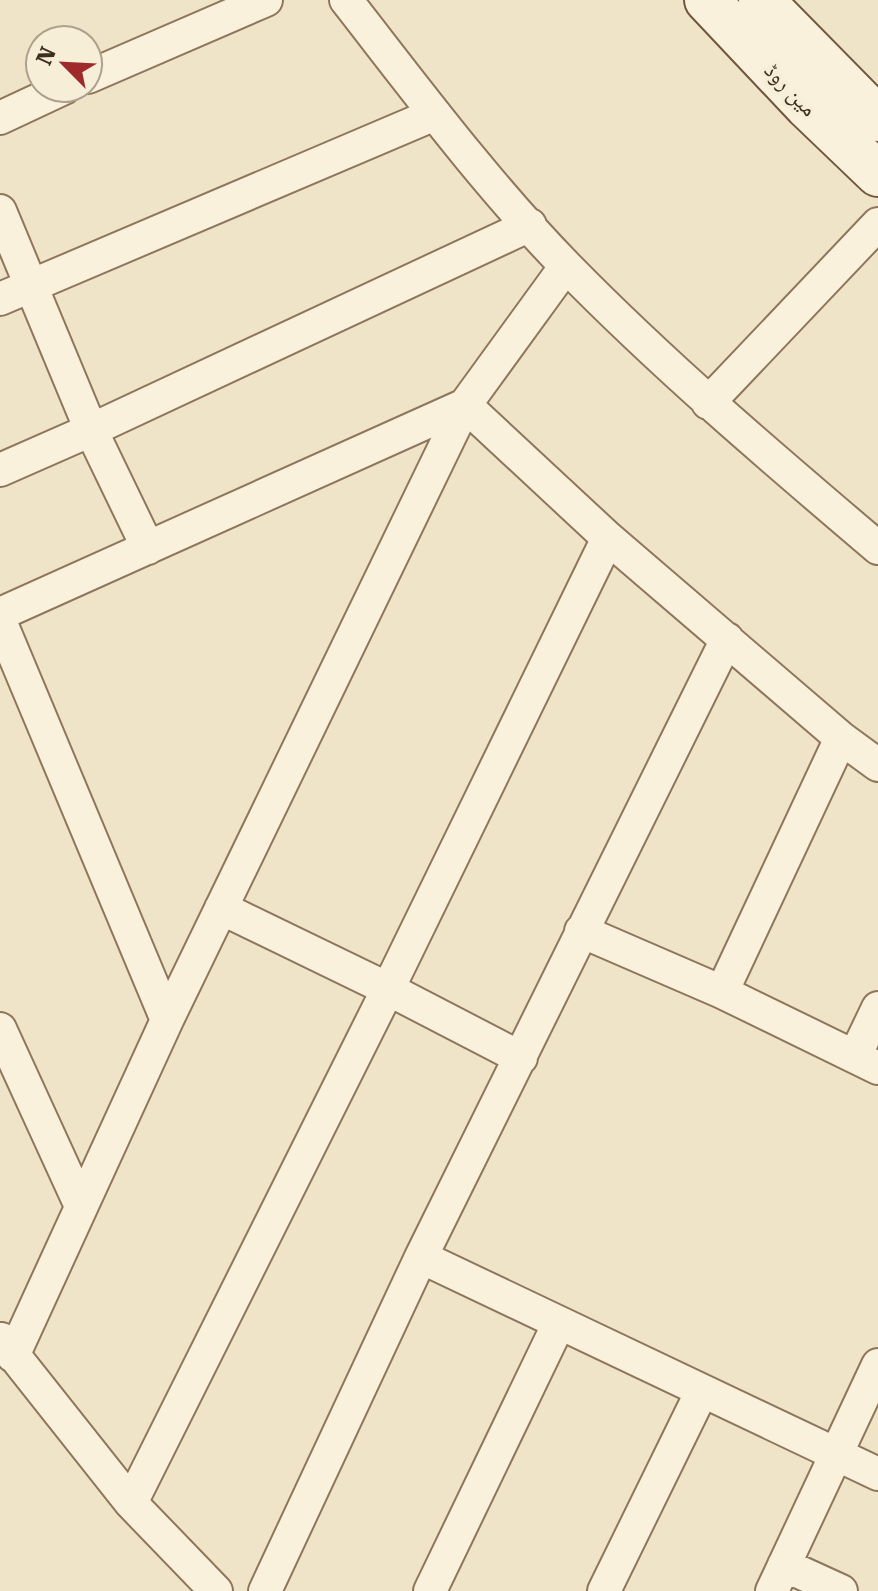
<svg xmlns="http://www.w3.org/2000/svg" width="878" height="1591" font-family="'Roboto Serif','Noto Naskh Arabic',serif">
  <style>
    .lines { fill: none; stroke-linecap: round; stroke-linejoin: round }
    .street-casing { stroke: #8d765c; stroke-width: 36 }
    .secondary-casing { stroke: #6f573f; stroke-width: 48 }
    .street { stroke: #faf1dc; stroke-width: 32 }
    .secondary { stroke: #faf1dc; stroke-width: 44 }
    .labels { text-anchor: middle; stroke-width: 8; stroke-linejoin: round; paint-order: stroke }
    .street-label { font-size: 22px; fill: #3d2e20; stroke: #f7eed8 }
  </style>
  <rect width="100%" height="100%" fill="#f0e4c8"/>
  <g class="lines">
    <defs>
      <path id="street" d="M346,0C417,91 486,184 567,267C665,367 771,457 878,548
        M88,77L266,0
        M0,118L64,88
        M0,211L91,430L148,548
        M0,299L435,114
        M708,403L878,224
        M0,470L91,430L530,225
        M0,614L465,405L608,538L841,738L878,765
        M0,621L167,1020
        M221,908L388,989L521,1058
        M581,931L722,992L878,1068
        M722,992L841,738
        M0,1029L81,1206
        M855,1056L878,1008
        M421,1257L878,1474
        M1,1339L131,1503L216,1591
        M13,1356L167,1020L465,405L566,266
        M131,1503L388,989L608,538
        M784,1565L841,1591
        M265,1591L421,1257L727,639
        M430,1591L559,1323
        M604,1591L702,1391
        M772,1591L878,1365"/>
      <path id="secondary" d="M707,0L807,106L878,174
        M761,0L878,119"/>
    </defs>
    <use href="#street" class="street-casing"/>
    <use href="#secondary" class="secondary-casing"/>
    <use href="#street" class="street"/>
    <use href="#secondary" class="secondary"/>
  </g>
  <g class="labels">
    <g class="street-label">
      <text transform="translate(791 89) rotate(46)" y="8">مین روڈ</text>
    </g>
  </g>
  <g transform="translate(64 64) rotate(294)"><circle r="38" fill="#f7eed8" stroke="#ada18e" stroke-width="2"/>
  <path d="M0-6L14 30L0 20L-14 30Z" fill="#9e2a2b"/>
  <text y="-12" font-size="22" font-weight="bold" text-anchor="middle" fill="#3d2e20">N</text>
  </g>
</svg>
